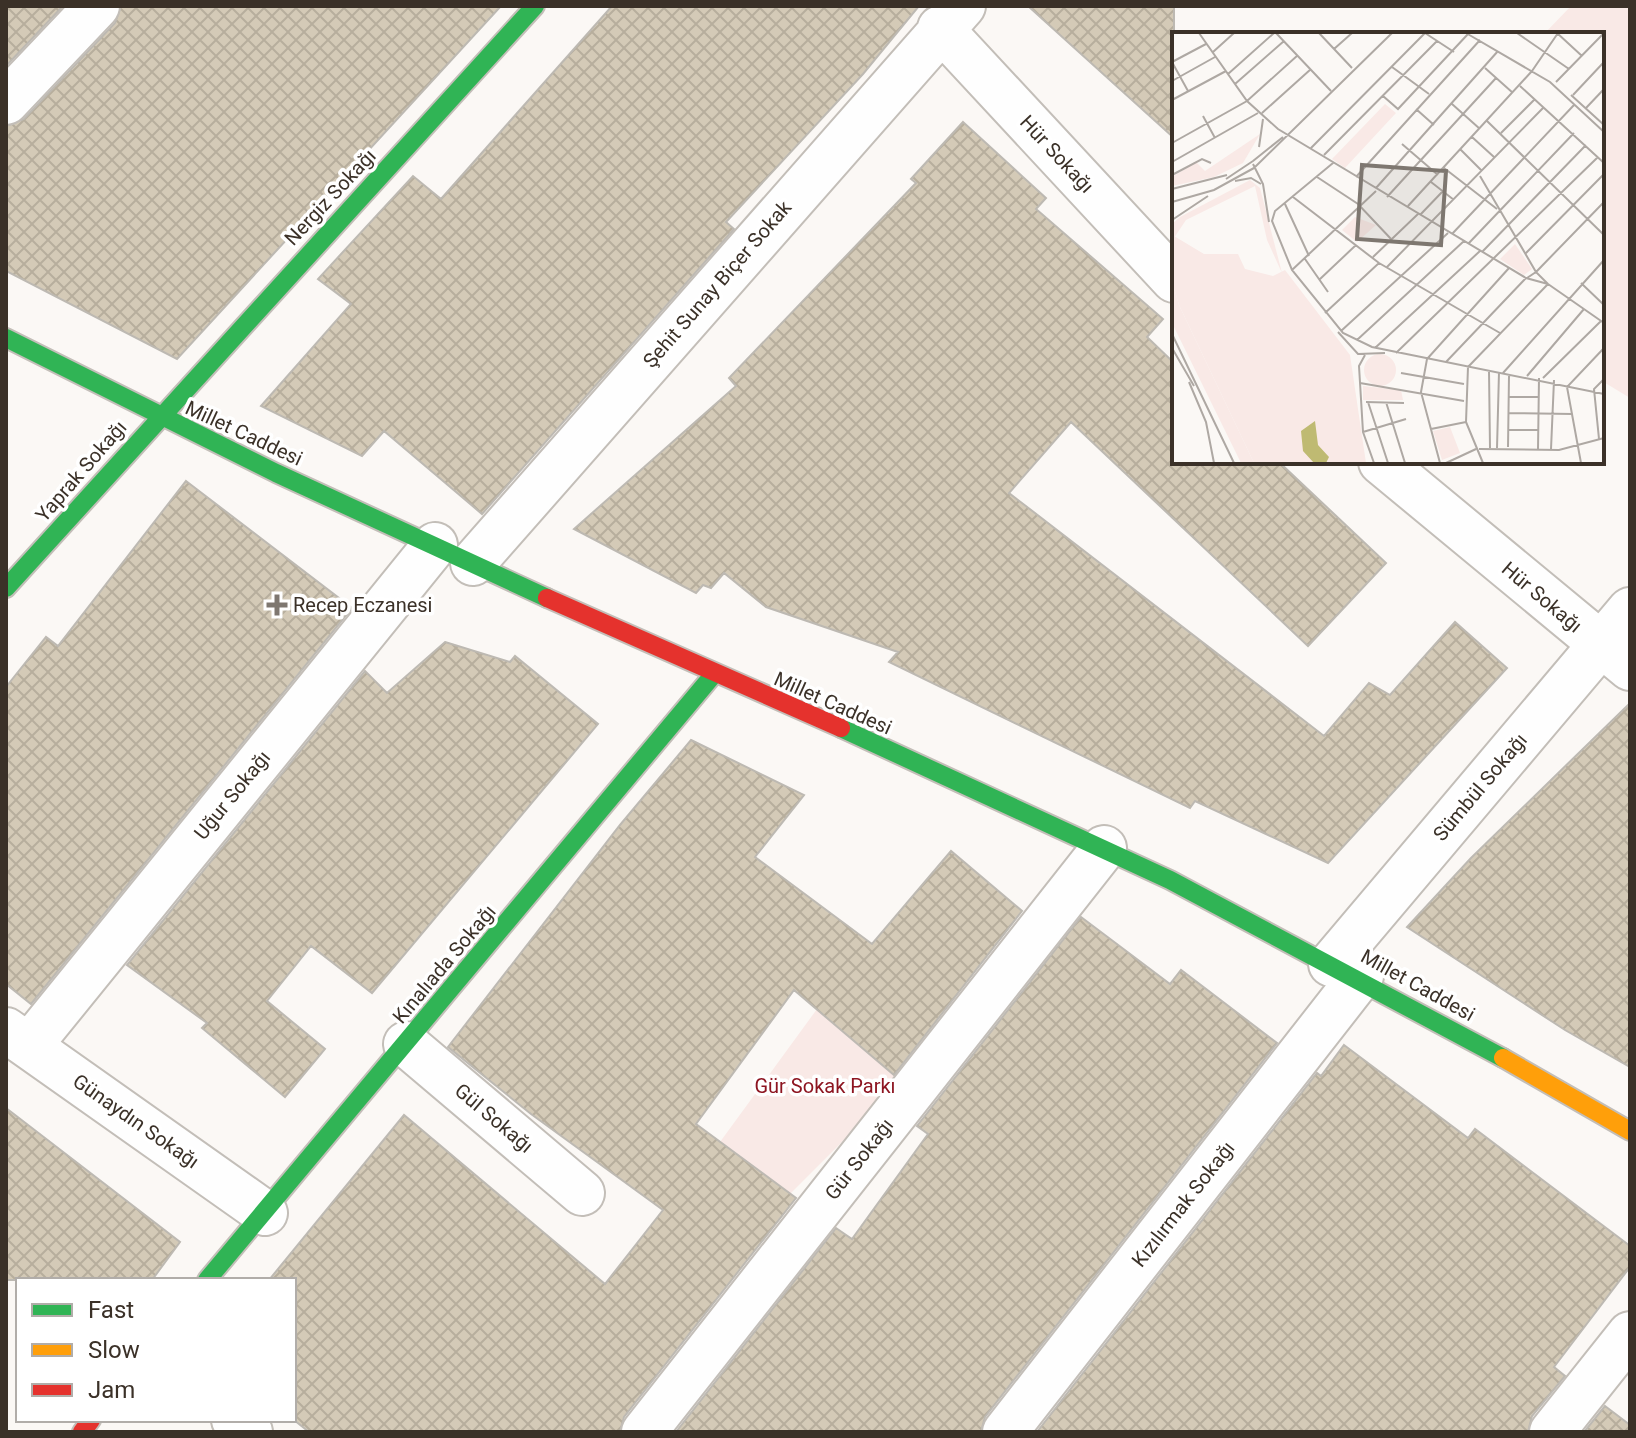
<svg xmlns="http://www.w3.org/2000/svg" width="1636" height="1438" font-family="Roboto,sans-serif">
  <style>
    .park { fill: #f9e9e6 }
    .building { fill: url(#building-cross-hatch); stroke: #bdb9b2; stroke-width: 2 }
    .lines { fill: none; stroke-linecap: round; stroke-linejoin: round }
    .street-casing { stroke: #c3beb8; stroke-width: 48 }
    .fast-casing { stroke: #c3beb8; stroke-width: 22 }
    .slow-casing { stroke: #c3beb8; stroke-width: 22 }
    .jam-casing { stroke: #c3beb8; stroke-width: 22 }
    .street { stroke: #fefefe; stroke-width: 44 }
    .fast { stroke: #30b455; stroke-width: 18 }
    .slow { stroke: #ff9f0a; stroke-width: 18 }
    .jam { stroke: #e5322d; stroke-width: 18 }
    .poi-dot { fill: #7e7770; stroke: #fff; stroke-width: 3 }
    .labels { text-anchor: middle; stroke-width: 7; stroke-linejoin: round; paint-order: stroke }
    .street-label { font-size: 20px; fill: #3b3128; stroke: #fff }
    .poi-label { font-size: 20px; fill: #3b3128; stroke: #fff; text-anchor: start }
    .park-label { font-size: 20px; fill: #8d1521; stroke: #fff }
    .inset-road { fill: none; stroke: #aea8a3; stroke-width: 2 }
    .view { fill: #7e7770; fill-opacity: 0.15; stroke: #7e7770; stroke-width: 4 }
    .inset-edge { fill: none; stroke: #3b3128; stroke-width: 4 }
  </style>
  <defs>
    <pattern id="building-cross-hatch" width="8" height="8" patternUnits="userSpaceOnUse" patternTransform="scale(2)"><rect width="8" height="8" fill="#d4cab7"/><path d="M0 0l8 8M0 8l8-8" fill="none" stroke="#b7ae9d"/></pattern>
  </defs>
  <rect width="100%" height="100%" fill="#fbf8f5"/>
  <path class="park" d="M1571,6H1630V398L1602,381V34H1544Z
    M817,1009L902,1082L790,1194L720,1142Z"/>
  <path class="building" d="M6,6H63L6,66Z
    M121,6H501L177,359L6,271V126L24,119L115,23Z
    M612,6H919L863,74L726,222L734,229L482,514L384,431L362,456L261,406L351,304L318,279L413,176L441,199Z
    M1028,6H1174V138Z
    M963,122L1046,198L1036,209L1163,319L1147,337L1174,363V462H1279L1386,563L1308,646L1071,422L1009,493L1324,736L1369,683L1390,695L1455,622L1507,668L1328,863L1195,801L1190,808L889,662L898,652L766,607L724,573L711,588L703,585L696,593L574,529L736,386L729,378L916,183L911,179Z
    M186,481L352,608L31,1004L6,984V687L46,637L58,646Z
    M445,642L510,662L515,656L598,724L372,993L311,946L267,1001L325,1049L285,1097L202,1028L207,1023L127,965L365,671L387,693Z
    M1630,703V1067L1565,1030L1407,927L1471,858Z
    M691,740L804,795L755,857L872,944L951,851L1022,911L894,1075L794,990L696,1124L796,1198L624,1417L620,1432H309L294,1420V1280H269L404,1115L605,1284L663,1210L531,1114L448,1047L620,825Z
    M1081,917L1170,984L1181,970L1277,1043L985,1417L981,1432H676L836,1228L852,1239L928,1134L917,1126Z
    M1344,1045L1468,1138L1475,1129L1630,1246V1267L1554,1367L1565,1376L1532,1416L1528,1432H1037L1317,1073L1321,1076Z
    M6,1108L180,1242L152,1280H6Z
    M1605,1406L1630,1425V1432H1584Z"/>
  <g class="lines">
    <defs>
      <path id="street" d="M940,28L1174,280
        M6,102L97,6
        M1381,462L1630,668
        M473,563L963,6
        M1331,964L1630,610
        M6,1030L265,1213
        M406,1044L582,1193
        M29,1046L435,545
        M234,1420L250,1432
        M644,1432L1104,848
        M1005,1432L1361,976
        M1552,1432L1630,1334"/>
      <path id="fast" d="M6,338L276,473L547,598
        M6,588L535,6
        M841,728L1170,880L1503,1058
        M207,1280L714,674"/>
      <path id="slow" d="M1503,1058L1630,1131"/>
      <path id="jam" d="M547,598L841,728
        M82,1432L91,1420"/>
    </defs>
    <use href="#street" class="street-casing"/>
    <use href="#fast" class="fast-casing"/>
    <use href="#slow" class="slow-casing"/>
    <use href="#jam" class="jam-casing"/>
    <use href="#street" class="street"/>
    <use href="#fast" class="fast"/>
    <use href="#slow" class="slow"/>
    <use href="#jam" class="jam"/>
  </g>
  <path class="poi-dot" d="M273 593h8v8h8v8h-8v8h-8v-8h-8v-8h8z"/>
  <g class="labels">
    <g class="street-label">
      <text transform="translate(1057 154) rotate(47)" y="7">Hür Sokağı</text>
      <text transform="translate(330 197) rotate(-47)" y="7">Nergiz Sokağı</text>
      <text transform="translate(717 284) rotate(-49)" y="7">Şehit Sunay Biçer Sokak</text>
      <text transform="translate(244 433) rotate(25)" y="7">Millet Caddesi</text>
      <text transform="translate(81 471) rotate(-49)" y="7">Yaprak Sokağı</text>
      <text transform="translate(1542 597) rotate(40)" y="7">Hür Sokağı</text>
      <text transform="translate(833 703) rotate(24)" y="7">Millet Caddesi</text>
      <text transform="translate(1480 787) rotate(-50)" y="7">Sümbül Sokağı</text>
      <text transform="translate(232 795) rotate(-51)" y="7">Uğur Sokağı</text>
      <text transform="translate(444 964) rotate(-50)" y="7">Kınalıada Sokağı</text>
      <text transform="translate(1418 985) rotate(29)" y="7">Millet Caddesi</text>
      <text transform="translate(494 1118) rotate(40)" y="7">Gül Sokağı</text>
      <text transform="translate(136 1121) rotate(35)" y="7">Günaydın Sokağı</text>
      <text transform="translate(859 1159) rotate(-52)" y="7">Gür Sokağı</text>
      <text transform="translate(1183 1204) rotate(-52)" y="7">Kızılırmak Sokağı</text>
    </g>
    <g class="poi-label">
      <text x="293" y="612">Recep Eczanesi</text>
    </g>
    <g class="park-label">
      <text x="825" y="1093">Gür Sokak Parkı</text>
    </g>
  </g>
  <g transform="translate(1172 32)">
    <rect width="432" height="432" fill="#fbf8f5"/>
    <path d="M78,148L88,156L110,241L95,208L83,154L14,188L0,209V192L8,185ZM0,249L7,273L82,431H69L0,291Z" fill="#f9e9e6"/>
    <path d="M88,102L71,131L42,145L0,154V145L24,130L33,139Z" fill="#f9e9e6"/>
    <path d="M213,72L224,81L173,136L160,127ZM183,185L204,193L185,210L170,198ZM2,204L32,222H66L73,237L101,244L113,238L178,323L194,431H82L7,273L0,249ZM343,212L360,237L352,243L328,227ZM192 338a16 16 0 1 1 32 0a16 16 0 1 1-32 0ZM191,354L229,358L231,368H191ZM278,395L288,421L270,428L261,399Z" fill="#f9e9e6"/>
    <path d="M143,389L146,413L157,425L154,431H142L131,419L129,399Z" fill="#bfba72"/>
    <path class="inset-road" d="M27,1L75,69L106,97L354,246L376,252M104,1L159,59M147,1L180,36M253,1L282,20M294,1L378,50L432,100M345,1L397,37M385,1L410,24M162,17L180,1M41,20L62,1M0,30L34,12M0,30L16,59M220,35L257,62M313,36L341,61M360,39L386,1M56,42L102,1M0,49L43,25M384,50L432,1M63,52L112,9M348,54L432,131M399,63L432,93M401,63L432,30M211,64L226,77L296,2M0,68L54,39M280,72L308,97M414,76L432,57M244,77L262,93M90,81L139,37M31,84L43,106M315,89L432,203M329,101L363,67M300,105L322,125M0,111L75,69L126,23M230,112L266,143M87,115L91,87M139,116L253,1M288,117L310,139M152,123L265,9M81,129L111,105M0,130L86,81M161,131L103,179L100,189L120,238L171,301L200,315L432,362M81,132L91,152L97,190M82,136L220,1M272,136L325,177M0,143L30,127L39,131M308,144L364,240L432,170M145,145L186,172L220,208M184,145L308,8M54,147L81,129M63,149L79,146L89,152M259,150L282,168M204,156L326,19M0,157L55,143M121,165L207,231L328,301M215,165L324,46M0,170L42,158L82,136M113,172L137,224M236,174L360,39M248,183L271,159M0,188L36,164M280,202L402,73M296,212L402,101M310,220L414,113M353,222L432,142M201,225L246,182M133,227L156,260M215,235L372,75M120,238L204,159M355,246L364,240L376,252M147,248L184,213M409,251L432,273M376,252L432,291M153,281L207,231M169,299L276,201M166,300L186,322L213,321M0,302L62,431M185,308L292,209M0,316L22,354M203,316L308,219M224,321L426,125M193,323L187,334L191,400L202,431M274,330L354,246M317,339L318,416M229,341L292,352M331,341L432,228M355,344L412,277M371,346L429,289M17,350L34,390L42,431M188,351L292,369M337,365H367M194,370L232,371M196,370L216,431M214,370L233,431M337,381L400,382M259,397L294,390M337,398H366M191,400L234,387M427,407L422,357L432,347M336,415L337,344M325,416L327,340M307,417L387,418L432,406M366,417L367,346M379,417L382,348M268,431L249,360L255,327L337,236M274,431L304,417M311,431L294,390L296,335L376,252M409,431L395,355L432,316"/>
    <path class="view" d="M190,133L274,139L269,213L185,207Z"/>
    <rect width="432" height="432" class="inset-edge"/>
  </g>
  <rect width="1636" height="1438" fill="none" stroke="#3b3128" stroke-width="16"/>
  <rect x="16" y="1278" width="280" height="144" fill="#ffffff" stroke="#b1ada9" stroke-width="2"/>
  <rect x="32" y="1304" width="40" height="12" fill="#30b455" stroke="#b1ada9" stroke-width="2"/>
  <text x="88" y="1318" font-size="24" fill="#3b3128">Fast</text>
  <rect x="32" y="1344" width="40" height="12" fill="#ff9f0a" stroke="#b1ada9" stroke-width="2"/>
  <text x="88" y="1358" font-size="24" fill="#3b3128">Slow</text>
  <rect x="32" y="1384" width="40" height="12" fill="#e5322d" stroke="#b1ada9" stroke-width="2"/>
  <text x="88" y="1398" font-size="24" fill="#3b3128">Jam</text>
</svg>
